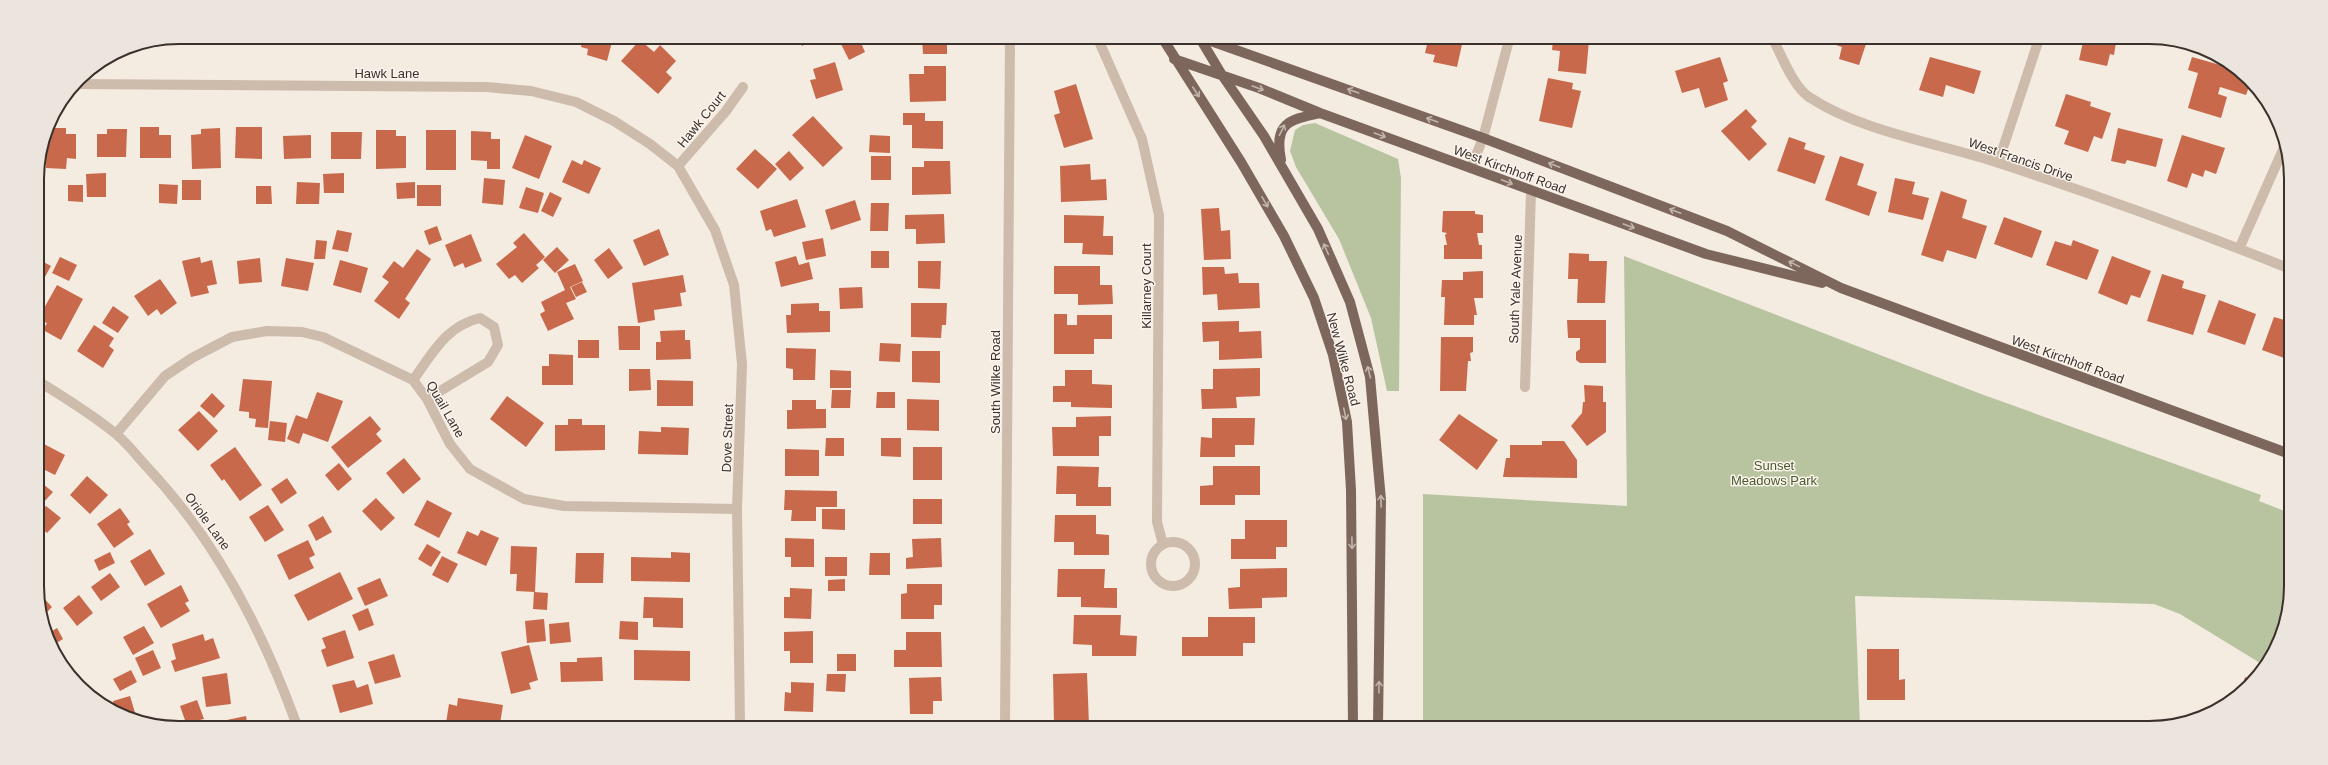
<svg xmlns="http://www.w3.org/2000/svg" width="2328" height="765" font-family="Arial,sans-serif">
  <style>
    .green { fill: #b8c4a0 }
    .building { fill: #c8694b }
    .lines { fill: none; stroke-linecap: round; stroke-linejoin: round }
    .minor { stroke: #cdbbac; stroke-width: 10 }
    .major { stroke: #7d675c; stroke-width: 10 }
    .oneway { stroke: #c2b5ac }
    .labels { text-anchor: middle; stroke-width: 3; stroke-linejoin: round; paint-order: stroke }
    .street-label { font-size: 13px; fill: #3b302b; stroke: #fbf5ee }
    .park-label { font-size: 13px; fill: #4a5a2e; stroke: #fbf5ee }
    .rim { fill: none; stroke: #3b302b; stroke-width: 2 }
  </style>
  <rect width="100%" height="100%" fill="#f4ebe1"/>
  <path class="green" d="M1315,123L1398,159L1401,178L1399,391H1387L1371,318L1339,239L1296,167L1290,151L1295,130L1303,125Z
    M1624,256L1981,394L2261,495L2259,501L2287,512L2286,623L2267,665L2265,666L2180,614L2154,604L1855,596L1860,727L1423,726V494L1627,506Z"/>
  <path class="building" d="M543,38H560L559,42Z
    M583,38H613L607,61L587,55L588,49L581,47Z
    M798,39H816L802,46Z
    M852,39H859L865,52L849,60L841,44Z
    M922,39H947V54H923Z
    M640,40L654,52L660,45L676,61L666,72L672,78L658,94L621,61Z
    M1428,40H1463L1457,67L1433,62L1435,55L1425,53Z
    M1553,40H1589L1586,74L1558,71L1560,51L1552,50Z
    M1824,41H1867L1859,65L1839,59L1842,47Z
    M2083,42H2116L2114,55L2110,54L2107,66L2079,60Z
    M1720,57L1728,81L1723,83L1728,100L1705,108L1699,88L1682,93L1675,71Z
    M1930,57L1981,71L1974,94L1946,85L1943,97L1919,90Z
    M2192,57L2238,70L2251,81L2246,95L2220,87L2218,94L2227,97L2221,118L2188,108L2198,73L2188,70Z
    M835,62L843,90L816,99L810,80L816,79L813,69Z
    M924,66H946V101L910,102L909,74H924Z
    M1548,78L1573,83L1572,89L1581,91L1572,128L1539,121Z
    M1076,84L1093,139L1064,148L1054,115L1060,113L1054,91Z
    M2066,94L2091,102L2090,106L2111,113L2102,139L2094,136L2088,152L2064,144L2069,131L2055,126Z
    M1746,109L1757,121L1751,127L1767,144L1749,161L1721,131Z
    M903,113H925V121H943V149L912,148V125H903Z
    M813,116L843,148L823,167L792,135Z
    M140,127H159V135H171V158H140Z
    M236,127H262V159L235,158Z
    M47,128H66V134H76V159L67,158L66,169L46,168Z
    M220,128L221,168L192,169L191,135L201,134V129Z
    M2118,128L2163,139L2156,167L2127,160L2125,164L2111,161Z
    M107,129H127L126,157H97V134H107Z
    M376,130H396V136H406V168L376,169Z
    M426,130H456V170H426Z
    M471,131L491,132V139H500V169H487V161L471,160Z
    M331,132H362L361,159H331Z
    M311,135V158L284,159L283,136Z
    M525,135L552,146L539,179L512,168Z
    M870,135L890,136V153L869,152Z
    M2182,135L2225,148L2216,174L2205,170L2203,177L2192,173L2187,188L2167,181Z
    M1789,137L1806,143L1804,149L1825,156L1815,184L1777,171Z
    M755,149L777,169L758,189L736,169Z
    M789,151L804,168L790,181L775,164Z
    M871,156H891V180H871Z
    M1840,156L1864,164L1857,185L1877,192L1869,216L1825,200Z
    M572,160L582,165L584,160L601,168L589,194L562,182Z
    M924,161H950L951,194L912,195V167H924Z
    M1090,164L1091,180L1106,179L1107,200L1061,202L1060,166Z
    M106,173V197H87L86,174Z
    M344,173V193H324L323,174Z
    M484,178L505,180L503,205L482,203Z
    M1895,178L1915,182L1912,194L1929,198L1923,220L1888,212Z
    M182,180H201V200H182Z
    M297,182L320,183L319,204H296Z
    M415,182V198L397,199L396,183Z
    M159,184L178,185L177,204L159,203Z
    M68,185H83V202L68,201Z
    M417,185H441V206H417Z
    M256,186H271L272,204H256Z
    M526,187L544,193L538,213L519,208Z
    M1941,191L1967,200L1962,218L1987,226L1976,259L1947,250L1943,262L1921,255Z
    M550,192L562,198L553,217L541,211Z
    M797,199L806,227L774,237L771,229L766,231L760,211Z
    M855,200L861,220L831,230L825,210Z
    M871,203H889L888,231H870Z
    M1219,208L1221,231L1230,230L1231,259L1204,260L1201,209Z
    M1443,211H1475V214L1483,215V233H1477L1479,245H1482V259H1444V245H1447L1445,235L1447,233L1442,232Z
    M944,214L945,243L916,244V229H905V215Z
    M1064,215L1104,216L1103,236H1113V255L1082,254L1083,243H1064Z
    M2004,217L2042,231L2032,258L1994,244Z
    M437,226L442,240L429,245L424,231Z
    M659,229L669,255L644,266L633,240Z
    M337,230L352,233L348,252L332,249Z
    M524,233L545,257L536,265L539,268L522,283L515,275L509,279L496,264L517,247L513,243Z
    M471,234L482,261L465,268L463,263L454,267L445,245Z
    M823,238L826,256L806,260L802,242Z
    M316,240L327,241L325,259H314Z
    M2073,240L2099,250L2087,280L2046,265L2055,241L2071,246Z
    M557,247L569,260L555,273L543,260Z
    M609,248L623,268L608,279L594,260Z
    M417,249L431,259L405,299L410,303L399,319L374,301L389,282L382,277L394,261L403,268Z
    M871,251H889V268H871Z
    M1569,253L1589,254V261H1607L1605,303H1577L1578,279H1568Z
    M796,256L799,265L809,262L813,279L781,287L775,262Z
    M2112,256L2151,271L2140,298L2131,295L2127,305L2098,293Z
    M60,257L77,265L69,281L52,273Z
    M200,257L201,263L212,260L217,284L207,286L209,293L191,297L182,261Z
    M260,258L262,282L239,284L237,261Z
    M286,258L314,263L308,291L281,286Z
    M38,259L51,266L41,284L38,282Z
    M340,260L368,268L361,293L333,285Z
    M918,261H941L940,289L918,288Z
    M575,264L583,281L570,287L576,299L566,303L574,319L548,331L540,314L545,311L541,302L565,290L557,272Z
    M1054,266H1100V285H1112L1113,304L1078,305V294H1054Z
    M1202,267H1224L1225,274L1238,273L1239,283H1259L1260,308L1218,310L1217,294L1203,295Z
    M1483,271V298H1474L1477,315H1474V325H1444L1445,297H1441L1442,280H1463V272Z
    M2162,274L2184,281L2182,288L2206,295L2193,335L2147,321Z
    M683,275L686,292L680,293L682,306L654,310L655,320L638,323L632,283Z
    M160,279L177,303L161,315L157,309L148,316L134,296Z
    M582,282L587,292L576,297L571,287Z
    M57,285L83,299L61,340L43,330L47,323L38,319Z
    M862,287L863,308L840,309L839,288Z
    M2219,300L2256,314L2245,345L2207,332Z
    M819,303V311H830V332L787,333L786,315H791V304Z
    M911,303H947L946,325H942L941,338L911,337Z
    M113,306L129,317L118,333L102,323Z
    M1054,314H1067V325H1077V315H1112V339H1094V354H1054Z
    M2274,317L2288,321L2287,359L2262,350Z
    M1567,320H1606V363H1580L1576,360V352L1580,349V338H1568Z
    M1239,321V332L1261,331L1262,358L1219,360V341L1203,342L1202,322Z
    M94,325L114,338L109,346L114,350L103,368L77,351Z
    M618,326H640V350H619Z
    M685,330V340H690L691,359L656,360V342H661L660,331Z
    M1441,337H1473V352L1470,353L1471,361H1468L1466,391H1440Z
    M578,340H599V358H578Z
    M880,343L901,344L900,362L879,361Z
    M786,348L816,349L815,380H793V369L786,368Z
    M912,351H940V383L912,382Z
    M549,354L573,355V385H542V366H549Z
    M1260,368V396L1236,397L1237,408L1202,409L1201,389H1213V369Z
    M629,369H650L651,390L629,391Z
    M830,370L851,371V388H830Z
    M1065,370H1092V384L1112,385V408L1071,407V402H1053V386H1065Z
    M243,379L272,381L268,428L255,427L256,419L249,418V412L239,411Z
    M657,380L693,381V406H657Z
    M1584,385L1603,386V402H1606V432L1587,446L1571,426L1582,413L1583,402H1585Z
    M832,390H851L850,408H831Z
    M317,392L343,401L328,442L303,433L299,444L287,439L296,415L307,419Z
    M877,392H895V408H876Z
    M212,393L225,406L214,418L200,406Z
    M507,396L544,423L526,447L490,419Z
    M907,399L939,400V431L907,430Z
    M792,400H816V409H826V428L787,429V410H792Z
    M199,411L218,431L198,451L178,430Z
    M1459,414L1498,440L1477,470L1439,440Z
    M370,416L381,429L376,434L382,441L348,468L331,447Z
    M1111,416V436H1099V456H1053L1052,427H1076V417Z
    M1212,418H1255L1254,445H1235V457H1200L1201,437L1212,438Z
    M568,419H582V425H605V450L555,451V425H568Z
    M270,421L287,423L285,442L268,440Z
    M661,427L689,428L688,455L638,454L639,431L661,432Z
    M826,438H844V456H825Z
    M881,438H901V457L881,456Z
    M1542,441H1564L1577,460V478L1503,477L1506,458H1510V445H1542Z
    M42,443L65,455L55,475L39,467V449Z
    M235,447L262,485L240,501L224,479L222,481L210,465Z
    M913,447H942V480H913Z
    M785,449L819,450V476H785Z
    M404,458L421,479L403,494L386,473Z
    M339,463L352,479L338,491L325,475Z
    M1057,466L1099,467L1098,487H1111V506H1076V494H1056Z
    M1213,466H1260V495H1235V505H1200V486L1213,485Z
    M87,476L108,495L90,514L70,495Z
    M287,478L297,493L281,504L271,489Z
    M43,484L53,492L42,504L39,501V488Z
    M785,490L837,491V507H816V521H791L792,510H784Z
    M376,498L395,518L381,531L362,511Z
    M913,499H942V524H913Z
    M427,500L452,513L439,538L414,525Z
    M268,505L284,530L265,542L249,517Z
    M46,506L61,518L47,533L39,526V514Z
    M120,508L130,522L127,524L134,534L114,548L97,524Z
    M822,509H845V530L822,529Z
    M1055,515H1096V534L1109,535V555H1074V542H1054Z
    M323,516L332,532L316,541L308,525Z
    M1245,520H1287V547H1276V559H1231V539H1245Z
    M481,530L499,538L486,566L457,553L467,531L478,536Z
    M785,538L814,539V567H791V557H785Z
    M941,538L942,567L906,569V558L913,557L912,539Z
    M308,540L315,555L309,558L314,568L289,580L277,555Z
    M427,544L441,552L431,567L418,559Z
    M511,546L537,547L535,592L516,591L517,574H510Z
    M150,549L165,574L145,586L130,561Z
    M110,552L115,563L99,571L94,560Z
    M671,552L690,553V582L631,581V557L671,558Z
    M576,553H604L603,583H575Z
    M870,553H890V575H869Z
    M442,556L458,564L448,583L432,575Z
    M825,557H847V576H825Z
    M1287,568V597L1262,598V608L1229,609L1228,588L1240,587V569Z
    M1058,569H1105L1104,588H1117V608L1081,607V597H1057Z
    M340,572L353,599L308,621L294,595Z
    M110,573L120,587L101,601L91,587Z
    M380,578L388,596L365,606L357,588Z
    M845,579V591H828V580Z
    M907,584H942V605H934V619H901V594L907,593Z
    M181,585L189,601L185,603L190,611L161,628L147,604Z
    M790,588L812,589L811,619L784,618V597H790Z
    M534,592L548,593L547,610L533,609Z
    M40,594L52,607L44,615L40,611Z
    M79,595L93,613L77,626L63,608Z
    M644,597L683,598V628L653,627V618H643Z
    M368,608L374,625L359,631L352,615Z
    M1074,615H1121L1120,635L1137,636L1136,656H1092V645L1073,644Z
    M1208,617H1255V643H1243V656H1182V637H1208Z
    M544,619L546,641L527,643L525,621Z
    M620,621L638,622V640L619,639Z
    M569,622L571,642L550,644L549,624Z
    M144,626L154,643L133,655L123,637Z
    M57,628L63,639L55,644L49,633Z
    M345,630L354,658L327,667L321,650L326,648L322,638Z
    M813,631V663H790V651H784V632Z
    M906,632H941L942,667H894V650H906Z
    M203,634L205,641L213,638L220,658L175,672L171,661L176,659L172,644Z
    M529,645L538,680L529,683L531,689L511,694L501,652Z
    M1867,649H1899V680L1905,679V700H1867Z
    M153,650L161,668L143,676L135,658Z
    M634,650L690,651V681L634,680Z
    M394,654L401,677L375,684L368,662Z
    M837,654H856V671H837Z
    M602,657L603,681L561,682L560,662H577V658Z
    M131,670L137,682L120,691L113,679Z
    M74,671L86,690H85L72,680L69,674Z
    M227,673L231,704L206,707L202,677Z
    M1087,673L1089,725H1054L1053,674Z
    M827,674H846L845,692L826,691Z
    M941,677L942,701H933V714H910L909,678Z
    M2245,677L2253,680L2240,694Z
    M354,680L357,688L368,684L373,704L340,713L332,685Z
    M791,682L814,683L813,712L784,711L785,692L791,693Z
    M130,696L136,716L129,718L116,712L113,701Z
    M458,698L503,705L500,724L446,723L449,704L457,706Z
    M197,700L204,719L186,723L180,706Z
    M246,716L247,723H223L222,721Z
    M374,721V724H362V723Z
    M843,722V725H823V723Z"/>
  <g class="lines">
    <path class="minor" d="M1098,39L1142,139L1159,215L1157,522L1163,544
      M1774,41C1782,57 1794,87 1809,97C1862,132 1938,143 1999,163C2096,195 2193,230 2288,268
      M75,84L486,87L531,91L576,102L614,121L650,144L678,166L715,230L734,285L742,364L737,509L740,724
      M1998,163L2038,42
      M678,166L726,111L743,87
      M1471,168L1483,138L1509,40
      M2239,249L2285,145
      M413,380C433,353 446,326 480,318L494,327L498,345L488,362L427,399
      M38,381C64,397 92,414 116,434C127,443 137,456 147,467C216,540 262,629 296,723
      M1525,387L1531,191
      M116,434L165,376L192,358L232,337L267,331L302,332L323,337L413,380L427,399L450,444L470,469L524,499L564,506L737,509
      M1151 564a22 22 0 1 1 44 0a22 22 0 1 1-44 0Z
      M1005,725L1010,39"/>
    <path class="major" d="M1163,39L1241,162L1284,236L1314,298L1333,355L1347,422L1351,490L1353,726
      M1201,40L1222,75L1264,136L1318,229L1350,302L1370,377L1381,500L1378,726
      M1208,40L1483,138L1727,231L1841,288L2287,453
      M1174,59L1259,88L1320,113L1706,254L1822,283
      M1281,160C1274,123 1288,120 1320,113"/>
  </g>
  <defs><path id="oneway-shaft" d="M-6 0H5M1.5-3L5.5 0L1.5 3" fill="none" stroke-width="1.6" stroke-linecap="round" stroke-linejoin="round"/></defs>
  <g class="oneway">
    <use href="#oneway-shaft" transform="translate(1258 88) rotate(20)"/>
    <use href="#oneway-shaft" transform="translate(1353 91) rotate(-160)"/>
    <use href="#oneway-shaft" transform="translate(1196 92) rotate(57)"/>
    <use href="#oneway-shaft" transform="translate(1432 120) rotate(-160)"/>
    <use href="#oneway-shaft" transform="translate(1282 130) rotate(-64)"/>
    <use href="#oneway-shaft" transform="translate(1380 135) rotate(20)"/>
    <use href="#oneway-shaft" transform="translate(1554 165) rotate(-159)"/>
    <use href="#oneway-shaft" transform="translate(1507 182) rotate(21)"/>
    <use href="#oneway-shaft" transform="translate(1265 202) rotate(60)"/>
    <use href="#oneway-shaft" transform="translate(1675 211) rotate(-159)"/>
    <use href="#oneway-shaft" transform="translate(1629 226) rotate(20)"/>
    <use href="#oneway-shaft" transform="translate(1326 249) rotate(-114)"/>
    <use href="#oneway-shaft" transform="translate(1794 264) rotate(-154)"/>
    <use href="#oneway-shaft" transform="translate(1369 372) rotate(-104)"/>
    <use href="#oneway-shaft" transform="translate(1345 414) rotate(78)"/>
    <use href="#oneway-shaft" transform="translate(1381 501) rotate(-92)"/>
    <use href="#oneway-shaft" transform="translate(1352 543) rotate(89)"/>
    <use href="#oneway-shaft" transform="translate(1379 687) rotate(-89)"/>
  </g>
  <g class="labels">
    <g class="street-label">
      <text x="387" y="78">Hawk Lane</text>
      <text transform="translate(701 119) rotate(-51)" y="5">Hawk Court</text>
      <text transform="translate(2021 159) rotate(19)" y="5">West Francis Drive</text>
      <text transform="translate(1510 169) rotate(20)" y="5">West Kirchhoff Road</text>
      <text transform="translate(1146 286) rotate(-90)" y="5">Killarney Court</text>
      <text transform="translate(1515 289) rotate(-88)" y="5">South Yale Avenue</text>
      <text transform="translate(1344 359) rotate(75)" y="5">New Wilke Road</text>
      <text transform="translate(2068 359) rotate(20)" y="5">West Kirchhoff Road</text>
      <text transform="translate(995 382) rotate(-90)" y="5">South Wilke Road</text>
      <text transform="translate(446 409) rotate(60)" y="5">Quail Lane</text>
      <text transform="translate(727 438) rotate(-88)" y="5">Dove Street</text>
      <text transform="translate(208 521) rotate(54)" y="5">Oriole Lane</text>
    </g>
    <g class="park-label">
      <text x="1774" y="470">Sunset<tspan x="1774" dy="15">Meadows Park</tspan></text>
    </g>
  </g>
  <path d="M0 0H2328V765H0ZM179 44H2149A135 135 0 0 1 2284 179V586A135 135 0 0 1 2149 721H179A135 135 0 0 1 44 586V179A135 135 0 0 1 179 44Z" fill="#ece5de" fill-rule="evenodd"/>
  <path class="rim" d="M179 44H2149A135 135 0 0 1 2284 179V586A135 135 0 0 1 2149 721H179A135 135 0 0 1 44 586V179A135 135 0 0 1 179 44Z"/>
</svg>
